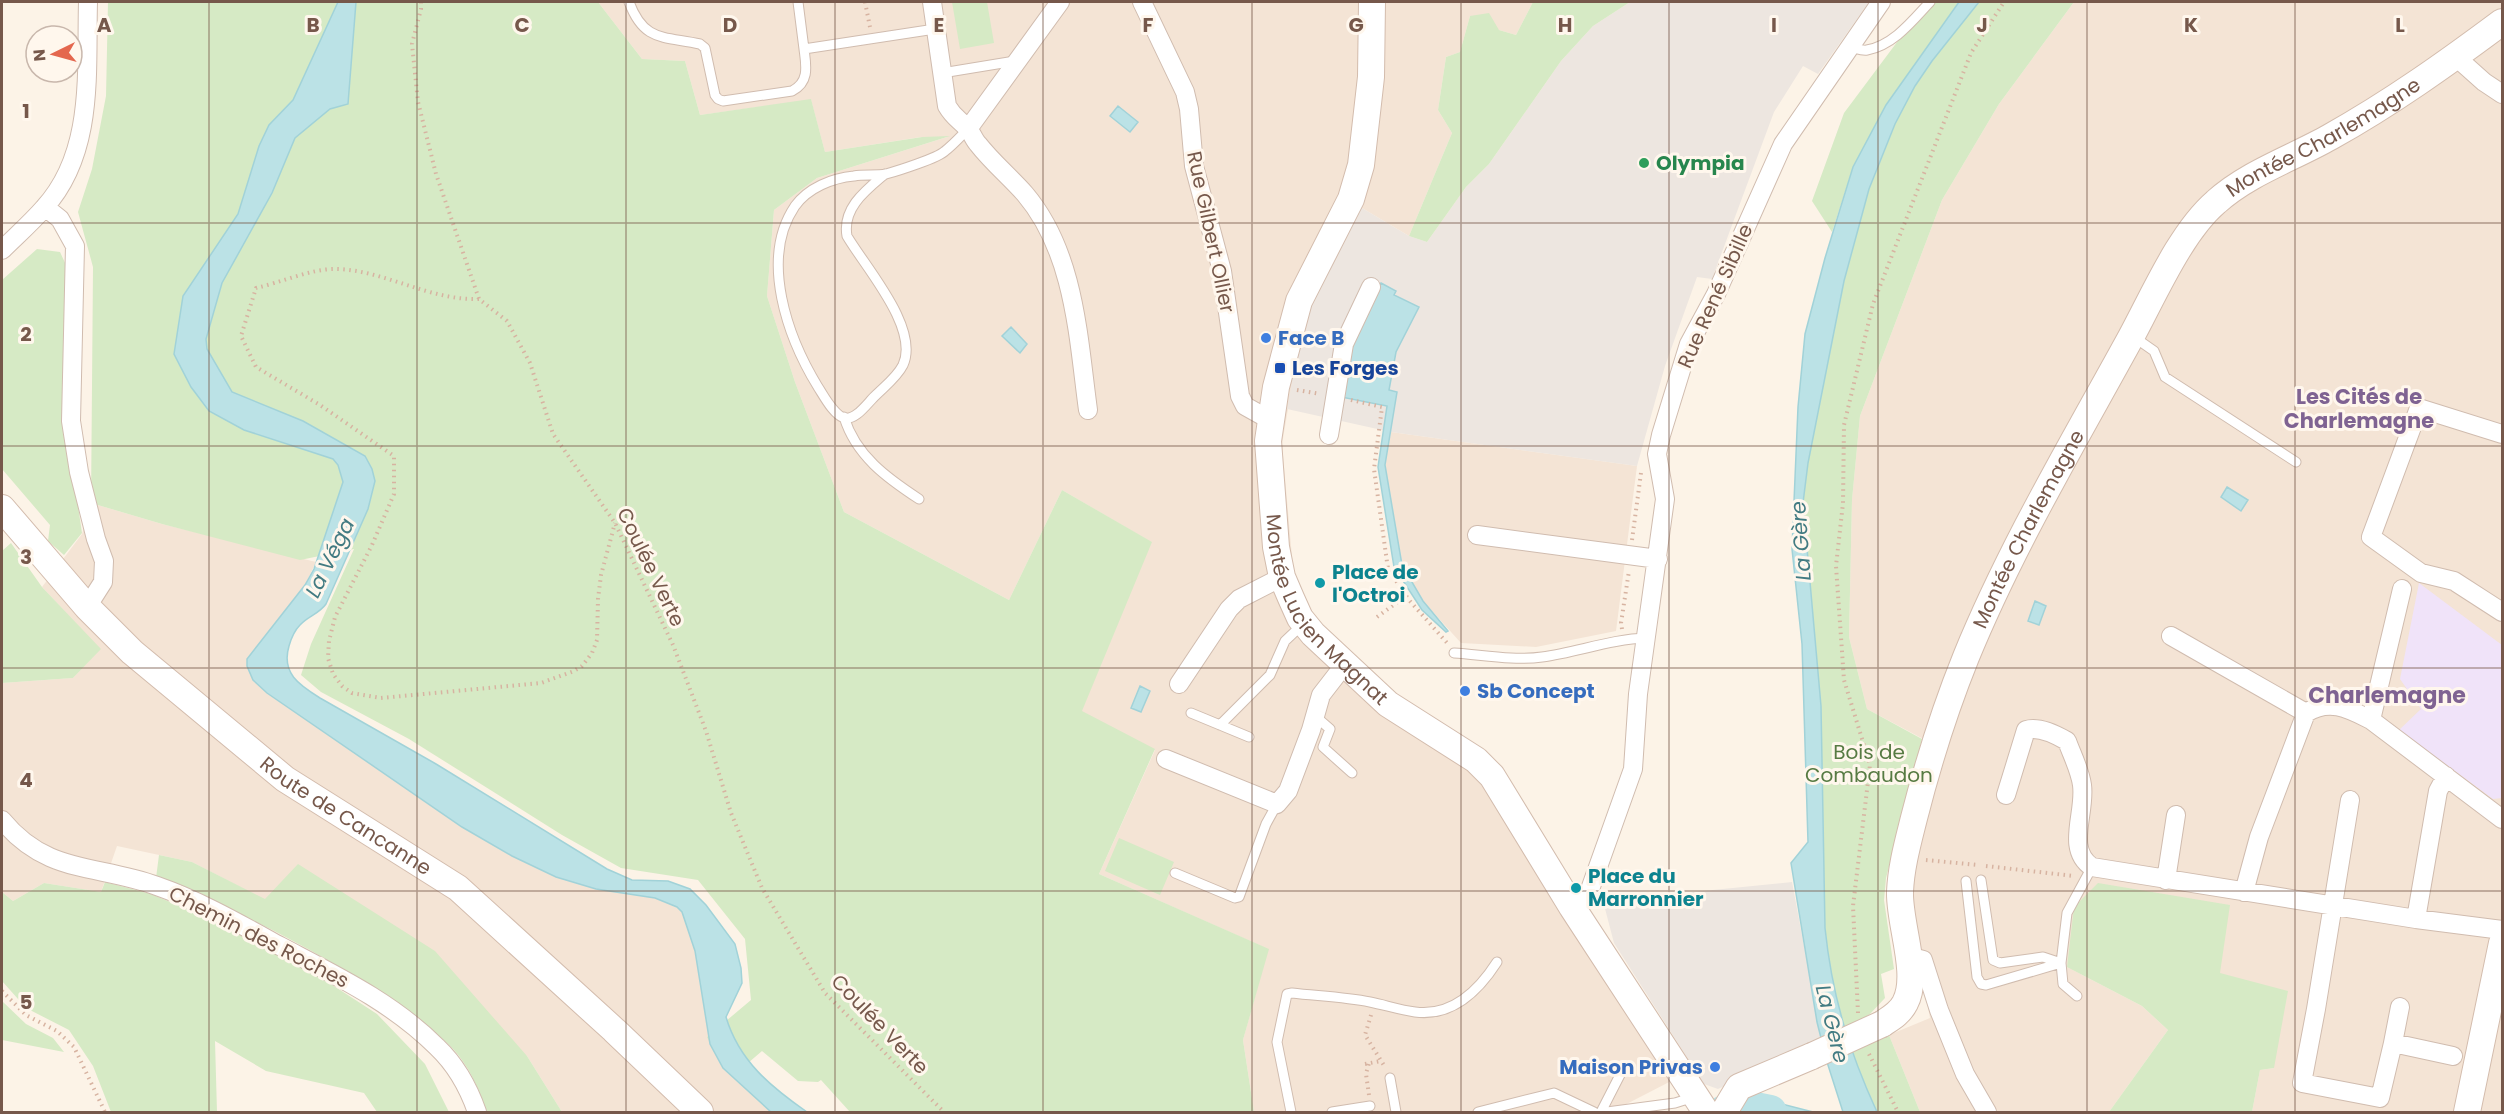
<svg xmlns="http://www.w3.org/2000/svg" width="2504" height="1114" font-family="Poppins,sans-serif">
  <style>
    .residential { fill: #f4e4d5 }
    .industrial { fill: #ede6e0 }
    .education { fill: #f0e3f9 }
    .green { fill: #d6eac5 }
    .water { fill: #bbe2e6; stroke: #a1d2d8; stroke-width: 1.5 }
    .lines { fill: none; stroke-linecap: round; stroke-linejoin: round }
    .river { stroke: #bbe2e6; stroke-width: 34 }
    .lane-casing { stroke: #d0bcaf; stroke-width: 11 }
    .street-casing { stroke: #d0bcaf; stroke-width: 20 }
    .secondary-casing { stroke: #d3bcad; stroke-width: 28 }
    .path { stroke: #d7b3a1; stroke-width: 4; stroke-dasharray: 1.5 4.5; stroke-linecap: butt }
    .lane { stroke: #fff; stroke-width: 9 }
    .street { stroke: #fff; stroke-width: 18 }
    .secondary { stroke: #fff; stroke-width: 26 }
    .secondary-bridge-casing { stroke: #d3bcad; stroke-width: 28; stroke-linecap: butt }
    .secondary-bridge { stroke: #fff; stroke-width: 26 }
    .grid { fill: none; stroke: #76584b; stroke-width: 1.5; stroke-opacity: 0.55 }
    .leisure-dot { fill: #2e9e5b; stroke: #fff7ed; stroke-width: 2 }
    .shop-dot { fill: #3f7fe0; stroke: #fff7ed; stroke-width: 2 }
    .transit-dot { fill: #1a4fb4; stroke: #fff7ed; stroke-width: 2 }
    .culture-dot { fill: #0f9aa8; stroke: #fff7ed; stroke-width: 2 }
    .labels { text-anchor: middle; stroke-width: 6; stroke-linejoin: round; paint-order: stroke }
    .street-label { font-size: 20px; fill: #76584b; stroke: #fff7ed }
    .leisure-label { font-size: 20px; font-weight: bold; fill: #27864d; stroke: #fff7ed; text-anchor: start }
    .shop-label { font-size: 20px; font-weight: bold; fill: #366cbe; stroke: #fff7ed; text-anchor: start }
    .transit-label { font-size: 20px; font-weight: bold; fill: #164399; stroke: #fff7ed; text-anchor: start }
    .culture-label { font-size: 20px; font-weight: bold; fill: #0d838f; stroke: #fff7ed; text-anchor: start }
    .park-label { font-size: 20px; fill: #577b43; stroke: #fff7ed }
    .neighbourhood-label { font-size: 21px; font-weight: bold; fill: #7f6392; stroke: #fff7ed }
    .water-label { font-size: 21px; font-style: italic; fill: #427b82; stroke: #fff7ed }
    .quarter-label { font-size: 22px; font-weight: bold; fill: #7f6392; stroke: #fff7ed }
    .grid-label { font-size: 20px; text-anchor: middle; font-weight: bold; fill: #76584b; stroke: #fff7ed; stroke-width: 6; stroke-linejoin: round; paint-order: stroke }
  </style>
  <rect width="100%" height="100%" fill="#fcf3e7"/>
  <path class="residential" d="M598,2H1533L1516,35L1499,30L1470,16L1460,52L1446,57L1438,110L1452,133L1409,236L1357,205L1304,316L1282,444L1293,568L1297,586L1309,608L1354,663L1476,760L1677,1078L1611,1112H1254L1243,1040L1268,949L1099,874L1155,750L1081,712L1151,542L1062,490L1009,600L844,512L795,382L767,296L774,210L817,178L947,137H921L825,152L811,100L700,115L685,61L642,59Z
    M2074,2H2502V1112H2252L2260,1070L2274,1068L2067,967L2142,1006L2168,1030L2109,1112H1920L1889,1035L1930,1018L1912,923L1911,900L1918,838L1942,749L1867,709L1849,637L1852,500L1860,416L1942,200L1999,104Z
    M1391,432L1637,466L1616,631L1536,647L1461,643L1423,601L1402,565L1385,465Z
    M91,503L162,524L316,562L305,585L270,630L253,680L267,693L462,827L512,856L556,877L596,889L655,898L677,907L682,912L695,951L710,1044L723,1068L771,1112H562L527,1056L265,900L192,862L117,846L101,892L44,883L13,901L2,892V683L73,678L100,649L42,587L82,534Z"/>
  <path class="industrial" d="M1630,2H1869L1818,74L1803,66L1774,112L1712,279L1697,277L1665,366L1637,466L1391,432L1287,409L1304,316L1357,205L1409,236L1427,242L1466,187L1489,164L1561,61L1593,26Z
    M1792,882L1822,1042L1718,1089L1704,1084L1614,943L1603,901Z"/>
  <path class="education" d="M2419,583L2502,645V798L2493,799L2399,730L2421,709L2400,679Z"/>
  <path class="green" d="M108,2H598L642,59L685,61L700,115L811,99L825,152L922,137L950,136L817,178L774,210L767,296L795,382L844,512L1009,600L1062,490L1152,542L1082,711L1155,749L1099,874L1269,949L1243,1040L1254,1112H850L821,1080L818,1082L798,1081L762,1051L748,1063L793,1103L808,1112H771L723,1068L707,1037L751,1000L745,939L698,880L621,868L562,835L409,739L321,692L301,675L311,644L354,549L300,560L162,524L91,503L93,267L78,212L92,169L106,96Z
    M952,2H987L994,43L960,49Z
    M1533,2H1630L1593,26L1561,61L1489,164L1466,187L1427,242L1409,236L1452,133L1438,110L1446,57L1460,52L1470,16L1489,13L1499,30L1516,35Z
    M1927,2H1959L1879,118L1867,144L1853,167L1832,232L1812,201L1844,113Z
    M1979,2H2074L1999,104L1942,200L1860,416L1852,500L1849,637L1867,709L1922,739L1886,878L1884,900L1894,969L1881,974L1885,998L1870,1014L1844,1030L1829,964L1825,928L1821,706L1803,503L1808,463L1844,281L1869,189L1895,124L1915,86L1932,61Z
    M37,249L60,252L66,265L64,323L66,425L82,533L64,555L48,541L50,525L2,469V280Z
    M11,543L42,587L101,649L73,678L2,683V551Z
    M1119,838L1174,862L1160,895L1105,871Z
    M159,855L192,862L265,899L298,864L435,951L527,1056L562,1112H487C480,1092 472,1073 459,1056C445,1038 424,1025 406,1012C330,955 244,913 156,878Z
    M105,882L151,894L194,912L314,973L377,1014L425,1064L449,1112H377L364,1093L266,1071L215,1041L217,1112H111L93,1066L69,1030L26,1008L2,981V892L13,901L44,883L101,892Z
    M2098,883L2230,905L2220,973L2288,991L2274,1068L2260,1070L2252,1112H2109L2168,1030L2142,1006L2067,967L2074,907Z
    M2,1001L26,1024L53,1038L64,1052L2,1040Z
    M1889,1035L1920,1112H1877L1851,1051Z"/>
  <path class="water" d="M338,2H356L348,104L330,109L295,138L272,193L222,283L206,339L207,349L232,392L303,421L365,456L372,469L375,481L368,509L326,604C319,614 308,616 300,625C295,630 291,639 289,646C281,673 299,685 320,698L436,764L607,869L632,880L668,881L690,889L706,905L735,944L741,968L742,983L726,1017C739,1061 771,1087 807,1112H771L723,1068L710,1044L695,951L682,912L677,907L655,898L596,889L556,877L512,856L462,827L267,693L253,680L247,666V659L305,585L314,569L343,482L338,465L333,459L244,430L209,411L191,387L174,354L183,296L238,214L259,146L269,125L293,100Z
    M1959,2H1979L1932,61L1915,86L1895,124L1869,189L1844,281L1808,463L1803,503L1821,706L1825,928C1832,996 1849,1051 1877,1112H1843L1827,1062L1817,1022L1791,863L1808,842L1802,644L1792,549L1798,407L1805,334L1825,258L1853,167L1886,105Z
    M1118,106L1138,122L1130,132L1110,116Z
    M1381,283L1396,291L1394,295L1419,307L1396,352L1389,390L1397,392L1385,465L1402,565L1423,601L1448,631L1446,632L1422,610L1394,567L1378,467L1387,406L1341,397L1352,337Z
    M1011,327L1027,344L1020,353L1002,336Z
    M2227,487L2248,500L2241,511L2221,497Z
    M2035,601L2046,606L2039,625L2028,621Z
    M1140,686L1150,691L1141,712L1131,708Z
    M1770,1101L1813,1112L1751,1111V1107Z"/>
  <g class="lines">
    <path class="river" d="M1724,1112L1750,1108L1770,1112"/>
    <defs>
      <path id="lane" d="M629,2C644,42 663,36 700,44L705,48L715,95L718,99L723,101L792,91C810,82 806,65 804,49
        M798,2L804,49L935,29
        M1849,47C1855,48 1862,51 1867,50C1894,45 1913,20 1930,2
        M942,73L1015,61
        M885,174C866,190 842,208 847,236C865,267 920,328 903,365C897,377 885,386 876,395C868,402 856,421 844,418C833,414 824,396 818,387C788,338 759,259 795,206C808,188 832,178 854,176C864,174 876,176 886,174C897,171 938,158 945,151C953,145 961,136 968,129
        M2134,337L2154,351L2165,377L2296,462
        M844,417C856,456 887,478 919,499
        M1454,653C1483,655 1514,661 1542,657C1578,652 1611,639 1647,638
        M1191,713L1249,737
        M1315,716L1330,729L1323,747L1352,773
        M1220,725L1270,675L1285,641L1303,624
        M1175,873L1235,898L1239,897L1266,824L1277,804
        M1981,880L1993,960L2000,963L2043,957L2061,963
        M1966,881L1977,977L1981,984L1986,985L2061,963
        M2077,996L2063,984L2061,963L2067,913L2092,867
        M1390,1078L1396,1112
        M1291,1112L1277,1042L1287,994L1292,993C1318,996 1345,997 1370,1002C1385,1005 1400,1010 1415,1012C1452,1017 1479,990 1497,962
        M1332,1112L1370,1106
        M1478,1112L1554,1093L1594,1112
        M1601,1112L1621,1073
        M1607,1112L1675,1103L1694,1097"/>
      <path id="street" d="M932,2L947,106C954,118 959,119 968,129C972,133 974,140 978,144C992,162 1010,177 1025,194C1075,253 1078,337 1088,410
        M1142,2L1185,92L1189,109L1194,166L1222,271L1240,396L1245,406L1270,420
        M2456,57L2484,82L2502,94
        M968,129L1060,2
        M45,207L60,219L75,246L71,421L79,472L96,539L104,561L103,582L87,607
        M2,250C16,236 31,223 44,208C95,152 86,71 88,2
        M2502,434L2419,408L2371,537L2421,573L2454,581L2502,612
        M1329,435L1344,344L1371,287
        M1477,535L1658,559
        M2171,636L2306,713
        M1179,684L1229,609L1239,599L1282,577
        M2371,720L2402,589
        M1166,759L1277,804L1288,791L1311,730L1321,695L1345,664
        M2006,795L2026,730C2039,726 2055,734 2067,741C2072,755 2080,770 2082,785C2086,813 2065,849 2092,867L2416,919L2502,930
        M2350,800L2316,1009L2302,1083L2380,1098L2393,1043L2453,1056
        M2,820C47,875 97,864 157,886C200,901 240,924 280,946C335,975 392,1002 437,1047C455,1064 469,1089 477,1112
        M2166,880L2176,815
        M2244,892L2259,837L2306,713C2330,698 2349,709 2371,720L2502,819
        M1572,907L1588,895L1633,769L1638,694L1665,499L1657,454L1661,435L1689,344L1716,294L1783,144L1881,2
        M2416,919L2438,791L2446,776
        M1908,956L1923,960L1939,1010L1965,1074L1987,1112
        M2393,1043L2400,1007"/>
      <g id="secondary">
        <path id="s1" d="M1372,2L1371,77L1361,165L1351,199L1299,301L1276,387L1268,441L1276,547L1282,577L1291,598L1300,618L1313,634L1388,704L1476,760L1492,776L1572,907L1706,1112"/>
        <path id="s2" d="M2,508L87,607L132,652L285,779L458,888L614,1030L700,1112"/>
        <path id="s3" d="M1882,1024C1891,1018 1900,1013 1905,1003C1920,975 1899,924 1900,892C1901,867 1908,842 1914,818C1928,763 1945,709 1966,657C2011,547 2073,443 2130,339C2153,297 2180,233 2216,202C2248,173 2293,158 2330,137C2391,103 2447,63 2502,22"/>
        <path d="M1724,1112L1739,1087L1812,1056"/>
        <path d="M2467,1112L2502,943"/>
      </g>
    </defs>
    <use href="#lane" class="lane-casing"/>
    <use href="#street" class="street-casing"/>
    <use href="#secondary" class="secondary-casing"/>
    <path class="path" d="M421,2V9L412,44L418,102L436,174L479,299L507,321L530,363L553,434L615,523L673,645L706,731L731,813L762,888L825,993L944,1112
      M865,2L870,27
      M479,299C429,301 383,269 334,269C311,269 279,283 256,288L241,336L256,367L320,405L394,456V494L372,545L335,617L329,641L328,658L333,674L342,686L352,693L381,698L541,683L574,671L582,666L592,653L597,640L598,599L601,575L615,523
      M1297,390L1320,394
      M1351,400L1382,407L1374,469L1388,569L1409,600L1448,644
      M1632,540L1641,473
      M1377,617L1406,596
      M1622,629L1621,623L1629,571
      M1926,860L1978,865
      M1986,866L2074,876
      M2,991L26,1015L57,1031L74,1047L105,1112
      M1858,1013L1853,906L1870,765L1844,680L1836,566L1843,503L1844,425L1873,304L1971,53L2004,2
      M1371,1015L1365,1035L1385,1067
      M1869,1054L1898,1112
      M1365,1064L1381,1061
      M1369,1095L1366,1074L1369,1063"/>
    <use href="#lane" class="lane"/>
    <use href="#street" class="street"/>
    <use href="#secondary" class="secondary"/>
    <defs>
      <path id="secondary-bridge" d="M1812,1056L1882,1024"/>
    </defs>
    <use href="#secondary-bridge" class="secondary-bridge-casing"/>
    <use href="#secondary-bridge" class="secondary-bridge"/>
  </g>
  <path class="grid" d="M209,2V1112M417,2V1112M626,2V1112M835,2V1112M1043,2V1112M1252,2V1112M1461,2V1112M1669,2V1112M1878,2V1112M2087,2V1112M2295,2V1112M2,223H2502M2,446H2502M2,668H2502M2,891H2502"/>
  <circle class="leisure-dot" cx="1644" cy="163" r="6"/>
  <g class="shop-dot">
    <circle cx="1266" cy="338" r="6"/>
    <circle cx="1465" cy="691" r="6"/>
    <circle cx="1715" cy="1067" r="6"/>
  </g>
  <rect class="transit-dot" x="1274" y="362" width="12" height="12" rx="3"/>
  <g class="culture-dot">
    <circle cx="1320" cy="583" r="6"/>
    <circle cx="1576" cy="888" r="6"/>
  </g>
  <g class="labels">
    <g class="street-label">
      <text dy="7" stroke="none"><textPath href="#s3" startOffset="1035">Montée Charlemagne</textPath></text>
      <text transform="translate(1211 232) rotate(78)" y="7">Rue Gilbert Ollier</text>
      <text transform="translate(1715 296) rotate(-66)" y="7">Rue René Sibille</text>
      <text dy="7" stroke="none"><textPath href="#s3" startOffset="531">Montée Charlemagne</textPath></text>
      <text transform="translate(651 567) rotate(64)" y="7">Coulée Verte</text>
      <text dy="7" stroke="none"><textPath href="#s1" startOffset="644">Montée Lucien Magnat</textPath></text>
      <text dy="7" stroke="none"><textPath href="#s2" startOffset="464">Route de Cancanne</textPath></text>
      <text transform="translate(259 937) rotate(27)" y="7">Chemin des Roches</text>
      <text transform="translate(880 1024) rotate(46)" y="7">Coulée Verte</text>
    </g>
    <g class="leisure-label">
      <text x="1656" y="170">Olympia</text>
    </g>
    <g class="shop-label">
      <text x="1278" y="345">Face B</text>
      <text x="1477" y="698">Sb Concept</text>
      <text x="1703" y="1074" text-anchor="end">Maison Privas</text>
    </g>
    <g class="transit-label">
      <text x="1292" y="375">Les Forges</text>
    </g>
    <g class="culture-label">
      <text x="1332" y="579">Place de<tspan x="1332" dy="23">l'Octroi</tspan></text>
      <text x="1588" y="883">Place du<tspan x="1588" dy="23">Marronnier</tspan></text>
    </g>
    <g class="park-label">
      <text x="1869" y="759">Bois de<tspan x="1869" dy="23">Combaudon</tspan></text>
    </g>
    <g class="neighbourhood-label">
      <text x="2359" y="404">Les Cités de<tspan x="2359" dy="24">Charlemagne</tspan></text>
    </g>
    <g class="water-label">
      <text transform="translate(1801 541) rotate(-94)" y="7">La Gère</text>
      <text transform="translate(330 558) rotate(-64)" y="7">La Véga</text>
      <text transform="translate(1832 1024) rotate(76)" y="7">La Gère</text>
    </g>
    <g class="quarter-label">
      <text x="2387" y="703">Charlemagne</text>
    </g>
  </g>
  <g class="grid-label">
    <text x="104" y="32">A</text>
    <text x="313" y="32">B</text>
    <text x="522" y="32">C</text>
    <text x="730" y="32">D</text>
    <text x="939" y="32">E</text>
    <text x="1148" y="32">F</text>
    <text x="1356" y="32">G</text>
    <text x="1565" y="32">H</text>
    <text x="1774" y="32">I</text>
    <text x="1982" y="32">J</text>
    <text x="2191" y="32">K</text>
    <text x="2400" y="32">L</text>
    <text x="26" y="118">1</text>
    <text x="26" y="341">2</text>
    <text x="26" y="564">3</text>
    <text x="26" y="787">4</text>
    <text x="26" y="1009">5</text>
  </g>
  <rect width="2504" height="1114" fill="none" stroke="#76584b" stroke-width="6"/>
  <g transform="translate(54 54) rotate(265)"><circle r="28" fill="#fff7ed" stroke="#c8b7ac" stroke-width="1.5"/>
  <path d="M0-4.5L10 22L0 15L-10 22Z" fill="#e4674e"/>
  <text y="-9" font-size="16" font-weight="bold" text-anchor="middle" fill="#76584b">N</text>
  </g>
</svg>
